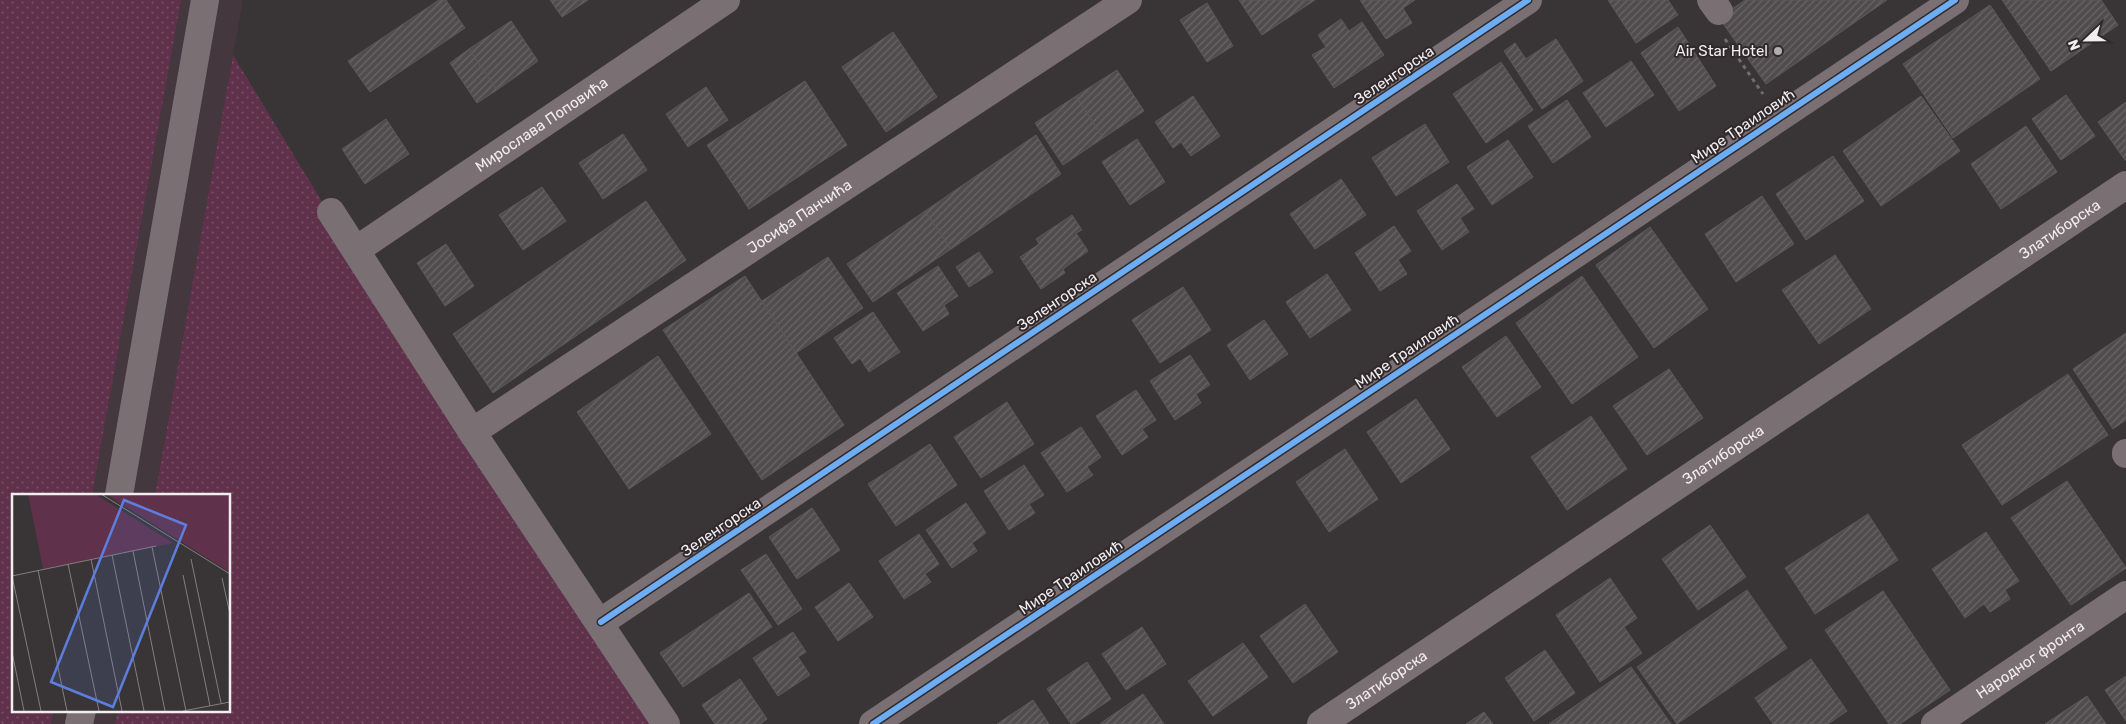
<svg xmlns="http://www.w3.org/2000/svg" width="2126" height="724" font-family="Rubik,sans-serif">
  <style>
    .built { fill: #44373d }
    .grass { fill: url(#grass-dots) }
    .building { fill: url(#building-hatch); stroke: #5c585a }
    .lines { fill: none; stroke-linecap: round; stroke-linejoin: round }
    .path { stroke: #716b6d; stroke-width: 3; stroke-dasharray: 4 4; stroke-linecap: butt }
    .minor { stroke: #7a6f73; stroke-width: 28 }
    .cycleway-casing { stroke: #30292c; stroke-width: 9 }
    .cycleway { stroke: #6dadf4; stroke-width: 6 }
    .poi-dot { fill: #b1acae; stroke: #30292c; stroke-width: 2 }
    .labels { text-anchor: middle; stroke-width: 4; stroke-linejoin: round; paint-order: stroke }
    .poi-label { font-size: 15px; fill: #f2edef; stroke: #30292c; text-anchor: end }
    .street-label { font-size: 15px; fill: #f2edef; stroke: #30292c }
    .inset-road { fill: none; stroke: #837e80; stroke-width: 1 }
    .view { fill: #5d7edf; fill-opacity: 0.15; stroke: #5d7edf; stroke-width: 2.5 }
    .inset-edge { fill: none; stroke: #f2edef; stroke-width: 2.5 }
  </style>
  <defs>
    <pattern id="grass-dots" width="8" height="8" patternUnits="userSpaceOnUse" patternTransform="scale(1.25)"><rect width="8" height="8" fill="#5f314a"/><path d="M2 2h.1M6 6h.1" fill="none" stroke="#764f64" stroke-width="1.8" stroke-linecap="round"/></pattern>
    <pattern id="building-hatch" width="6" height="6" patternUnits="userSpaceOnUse" patternTransform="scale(1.25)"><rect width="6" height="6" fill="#504c4e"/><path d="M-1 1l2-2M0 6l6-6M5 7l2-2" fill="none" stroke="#6a6668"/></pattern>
  </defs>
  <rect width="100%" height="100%" fill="#393436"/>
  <path class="built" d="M0,0H243L155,495H14V710H118L115,724H0Z"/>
  <path class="grass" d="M0,0H181L92,495H14V710H53L51,724H0Z
    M233,55L476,455L651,724H115L118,710H229V495H155Z"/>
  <path class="building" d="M439,0H446L465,28L370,92L348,61Z
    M550,0H588L562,17Z
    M1239,0H1315L1262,35Z
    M1360,0H1415L1403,8L1412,23L1386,39Z
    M1608,0H1668L1678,15L1636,43Z
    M1745,0H1887L1766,84L1719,18Z
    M2002,0H2101L2118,25L2051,71Z
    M1207,3L1233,46L1207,62L1180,20Z
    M1990,5L2040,79L1953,138L1903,64Z
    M1341,19L1349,31L1362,22L1384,55L1334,88L1312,55L1326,47L1318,35Z
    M511,21L538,61L497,90L469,49Z
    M1678,27L1716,86L1679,111L1641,53Z
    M893,32L937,97L886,132L842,67Z
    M1556,39L1583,81L1542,109L1504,51L1515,43L1526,59Z
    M469,49L497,90L477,103L450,63Z
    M1631,61L1654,95L1606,127L1583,93Z
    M1501,62L1533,110L1486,143L1453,94Z
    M1117,70L1144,111L1103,138L1076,96Z
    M805,81L847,145L749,209L707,145Z
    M706,87L728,120L688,147L666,114Z
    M2066,95L2095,136L2061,160L2032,119Z
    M1076,96L1103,138L1063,165L1035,123Z
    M1193,96L1220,136L1191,156L1181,142L1173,148L1155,122Z
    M1921,96L1960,151L1881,206L1843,151Z
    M1567,100L1591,137L1553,163L1528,126Z
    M2126,102V160H2125L2098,122Z
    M386,119L409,154L365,184L342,149Z
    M1425,124L1449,162L1396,196L1372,158Z
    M2026,126L2057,172L2001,209L1971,164Z
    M623,134L647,170L603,199L579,163Z
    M1036,135L1061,174L951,249L925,211Z
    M1137,139L1165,182L1130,205L1102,162Z
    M1508,140L1533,177L1492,205L1467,167Z
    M1833,156L1864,201L1806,240L1776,194Z
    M1341,179L1366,215L1315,249L1290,214Z
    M1457,184L1474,209L1460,218L1469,232L1442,250L1417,211Z
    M542,187L566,221L523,250L499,215Z
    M1762,196L1794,244L1736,282L1705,234Z
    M646,201L686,260L493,393L453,334Z
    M925,211L951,249L873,302L847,264Z
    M1072,215L1082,230L1076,233L1088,251L1063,269L1065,273L1041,289L1020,257L1039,244L1036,239Z
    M1394,226L1411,251L1398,260L1407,274L1380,291L1355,253Z
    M1650,227L1708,309L1654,348L1596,265Z
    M446,244L474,286L445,306L417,263Z
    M979,252L993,272L969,287L956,267Z
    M1835,255L1871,309L1819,344L1782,290Z
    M828,257L863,308L796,353L762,301Z
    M938,266L958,296L944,305L949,314L923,331L897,293Z
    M1327,274L1351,310L1310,338L1286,302Z
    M745,276L844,425L762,480L663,330Z
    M1582,276L1638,357L1572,404L1516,323Z
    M1183,287L1211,330L1160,363L1132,320Z
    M873,312L900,352L869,372L860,358L852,364L834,338Z
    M1264,320L1288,354L1250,380L1227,345Z
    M2126,333V420L2113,429L2073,369Z
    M1506,336L1541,387L1497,417L1462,367Z
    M1190,355L1210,385L1196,394L1201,403L1175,420L1150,381Z
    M658,356L711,434L629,489L577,412Z
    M1669,369L1703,418L1647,455L1613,406Z
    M2068,374L2108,435L2002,505L1962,445Z
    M1136,390L1156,420L1142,429L1148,437L1122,455L1096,416Z
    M1416,399L1450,449L1401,483L1367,432Z
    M1007,402L1034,444L981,478L954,437Z
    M1591,416L1627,469L1567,510L1531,457Z
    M1081,427L1101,457L1087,467L1093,475L1067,492L1041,453Z
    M930,444L957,485L896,526L868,484Z
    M1345,449L1378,499L1329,532L1296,482Z
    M1024,465L1044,495L1029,504L1035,513L1009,530L984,491Z
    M2067,481L2126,568L2071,605L2011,518Z
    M966,503L986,533L972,543L977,551L952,568L926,530Z
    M812,508L840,550L797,579L769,537Z
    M1868,514L1898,560L1815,614L1785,568Z
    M1710,525L1746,577L1698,610L1662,559Z
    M1986,532L2019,581L2005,590L2010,599L1990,612L1984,604L1965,618L1932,569Z
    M919,534L939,564L925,574L931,582L904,599L879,561Z
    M766,554L802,609L778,625L741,570Z
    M1610,578L1637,618L1624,627L1642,653L1600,682L1556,615Z
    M849,583L873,617L838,641L815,607Z
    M1747,590L1787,648L1677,724L1637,667Z
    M1883,591L1950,690L1900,724H1889L1825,630Z
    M749,593L772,627L683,687L660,653Z
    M1305,604L1338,652L1293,683L1260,636Z
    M1142,627L1166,664L1126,690L1102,654Z
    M793,632L806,652L798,657L810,675L778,696L753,658Z
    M1243,643L1268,677L1213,716L1188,681Z
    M1545,650L1575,693L1534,721L1505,678Z
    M1811,659L1847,711L1828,724H1773L1755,698Z
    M1087,662L1111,699L1074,724H1071L1047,689Z
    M1631,667L1671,724H1549Z
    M2126,676V721L2105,690Z
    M740,679L767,719L760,724H715L702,705Z
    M1143,694L1164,724H1101V723Z
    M2087,696L2106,724H2045Z
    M1033,700L1049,724H997Z
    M1484,712L1493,724H1466Z"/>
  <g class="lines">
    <path class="path" d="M1725,39L1763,94"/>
    <g class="minor">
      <path d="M1711,0L1719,11"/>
      <path d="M331,212L472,432L666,724"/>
      <path id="s1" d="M356,250L726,0"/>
      <path id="s2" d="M472,432L1128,0"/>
      <path d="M2126,453V454"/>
      <path d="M119,495L205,0"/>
      <path d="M601,622L1528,0"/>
      <path d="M79,724L82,710"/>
      <path d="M873,724L1955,0"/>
      <path id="s3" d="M1321,724L2126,185"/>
      <path id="s4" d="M1935,724L2126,595"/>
    </g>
    <defs>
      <path id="cycleway" d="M601,622L1528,0
        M873,724L1955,0"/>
    </defs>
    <use href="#cycleway" class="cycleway-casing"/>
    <use href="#cycleway" class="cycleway"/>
  </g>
  <circle class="poi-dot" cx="1778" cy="51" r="5"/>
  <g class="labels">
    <g class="poi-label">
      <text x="1768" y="56">Air Star Hotel</text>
    </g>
    <g class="street-label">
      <text transform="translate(1394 75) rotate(-34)" y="5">Зеленгорска</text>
      <text dy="5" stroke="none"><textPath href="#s1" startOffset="224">Мирослава Поповића</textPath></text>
      <text transform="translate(1743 126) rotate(-34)" y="5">Мире Траиловић</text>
      <text dy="5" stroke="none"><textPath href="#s2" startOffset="392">Јосифа Панчића</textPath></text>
      <text dy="5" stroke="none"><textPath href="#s3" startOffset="889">Златиборска</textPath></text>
      <text transform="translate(1057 301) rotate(-34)" y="5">Зеленгорска</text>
      <text transform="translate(1407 351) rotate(-34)" y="5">Мире Траиловић</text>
      <text dy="5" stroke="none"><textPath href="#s3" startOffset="484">Златиборска</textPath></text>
      <text transform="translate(721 527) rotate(-34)" y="5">Зеленгорска</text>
      <text transform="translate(1071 577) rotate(-34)" y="5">Мире Траиловић</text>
      <text dy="5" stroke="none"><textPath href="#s4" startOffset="115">Народног фронта</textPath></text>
      <text dy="5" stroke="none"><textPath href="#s3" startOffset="79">Златиборска</textPath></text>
    </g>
  </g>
  <g transform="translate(12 494)">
    <rect width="218" height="218" fill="#393436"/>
    <path d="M16,0H83L161,49L31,75ZM94,0H217V78Z" fill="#5f314a"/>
    <path class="inset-road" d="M89,0L218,80M140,53L174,217M121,57L153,217M100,61L132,217M79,65L110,217M179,65L209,209M56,70L87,217M26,76L55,217M171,81L198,212M0,82L144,52M0,82L29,217M210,84L218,120M0,158L12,217M171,217L218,208"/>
    <path class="view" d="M112,6L174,31L101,213L39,188Z"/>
    <rect width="218" height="218" class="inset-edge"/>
  </g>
  <g transform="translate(2086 40) rotate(248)" stroke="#30292c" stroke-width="4" paint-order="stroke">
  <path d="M0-4L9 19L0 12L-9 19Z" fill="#f2edef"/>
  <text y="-8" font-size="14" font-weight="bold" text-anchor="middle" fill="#f2edef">N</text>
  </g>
</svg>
